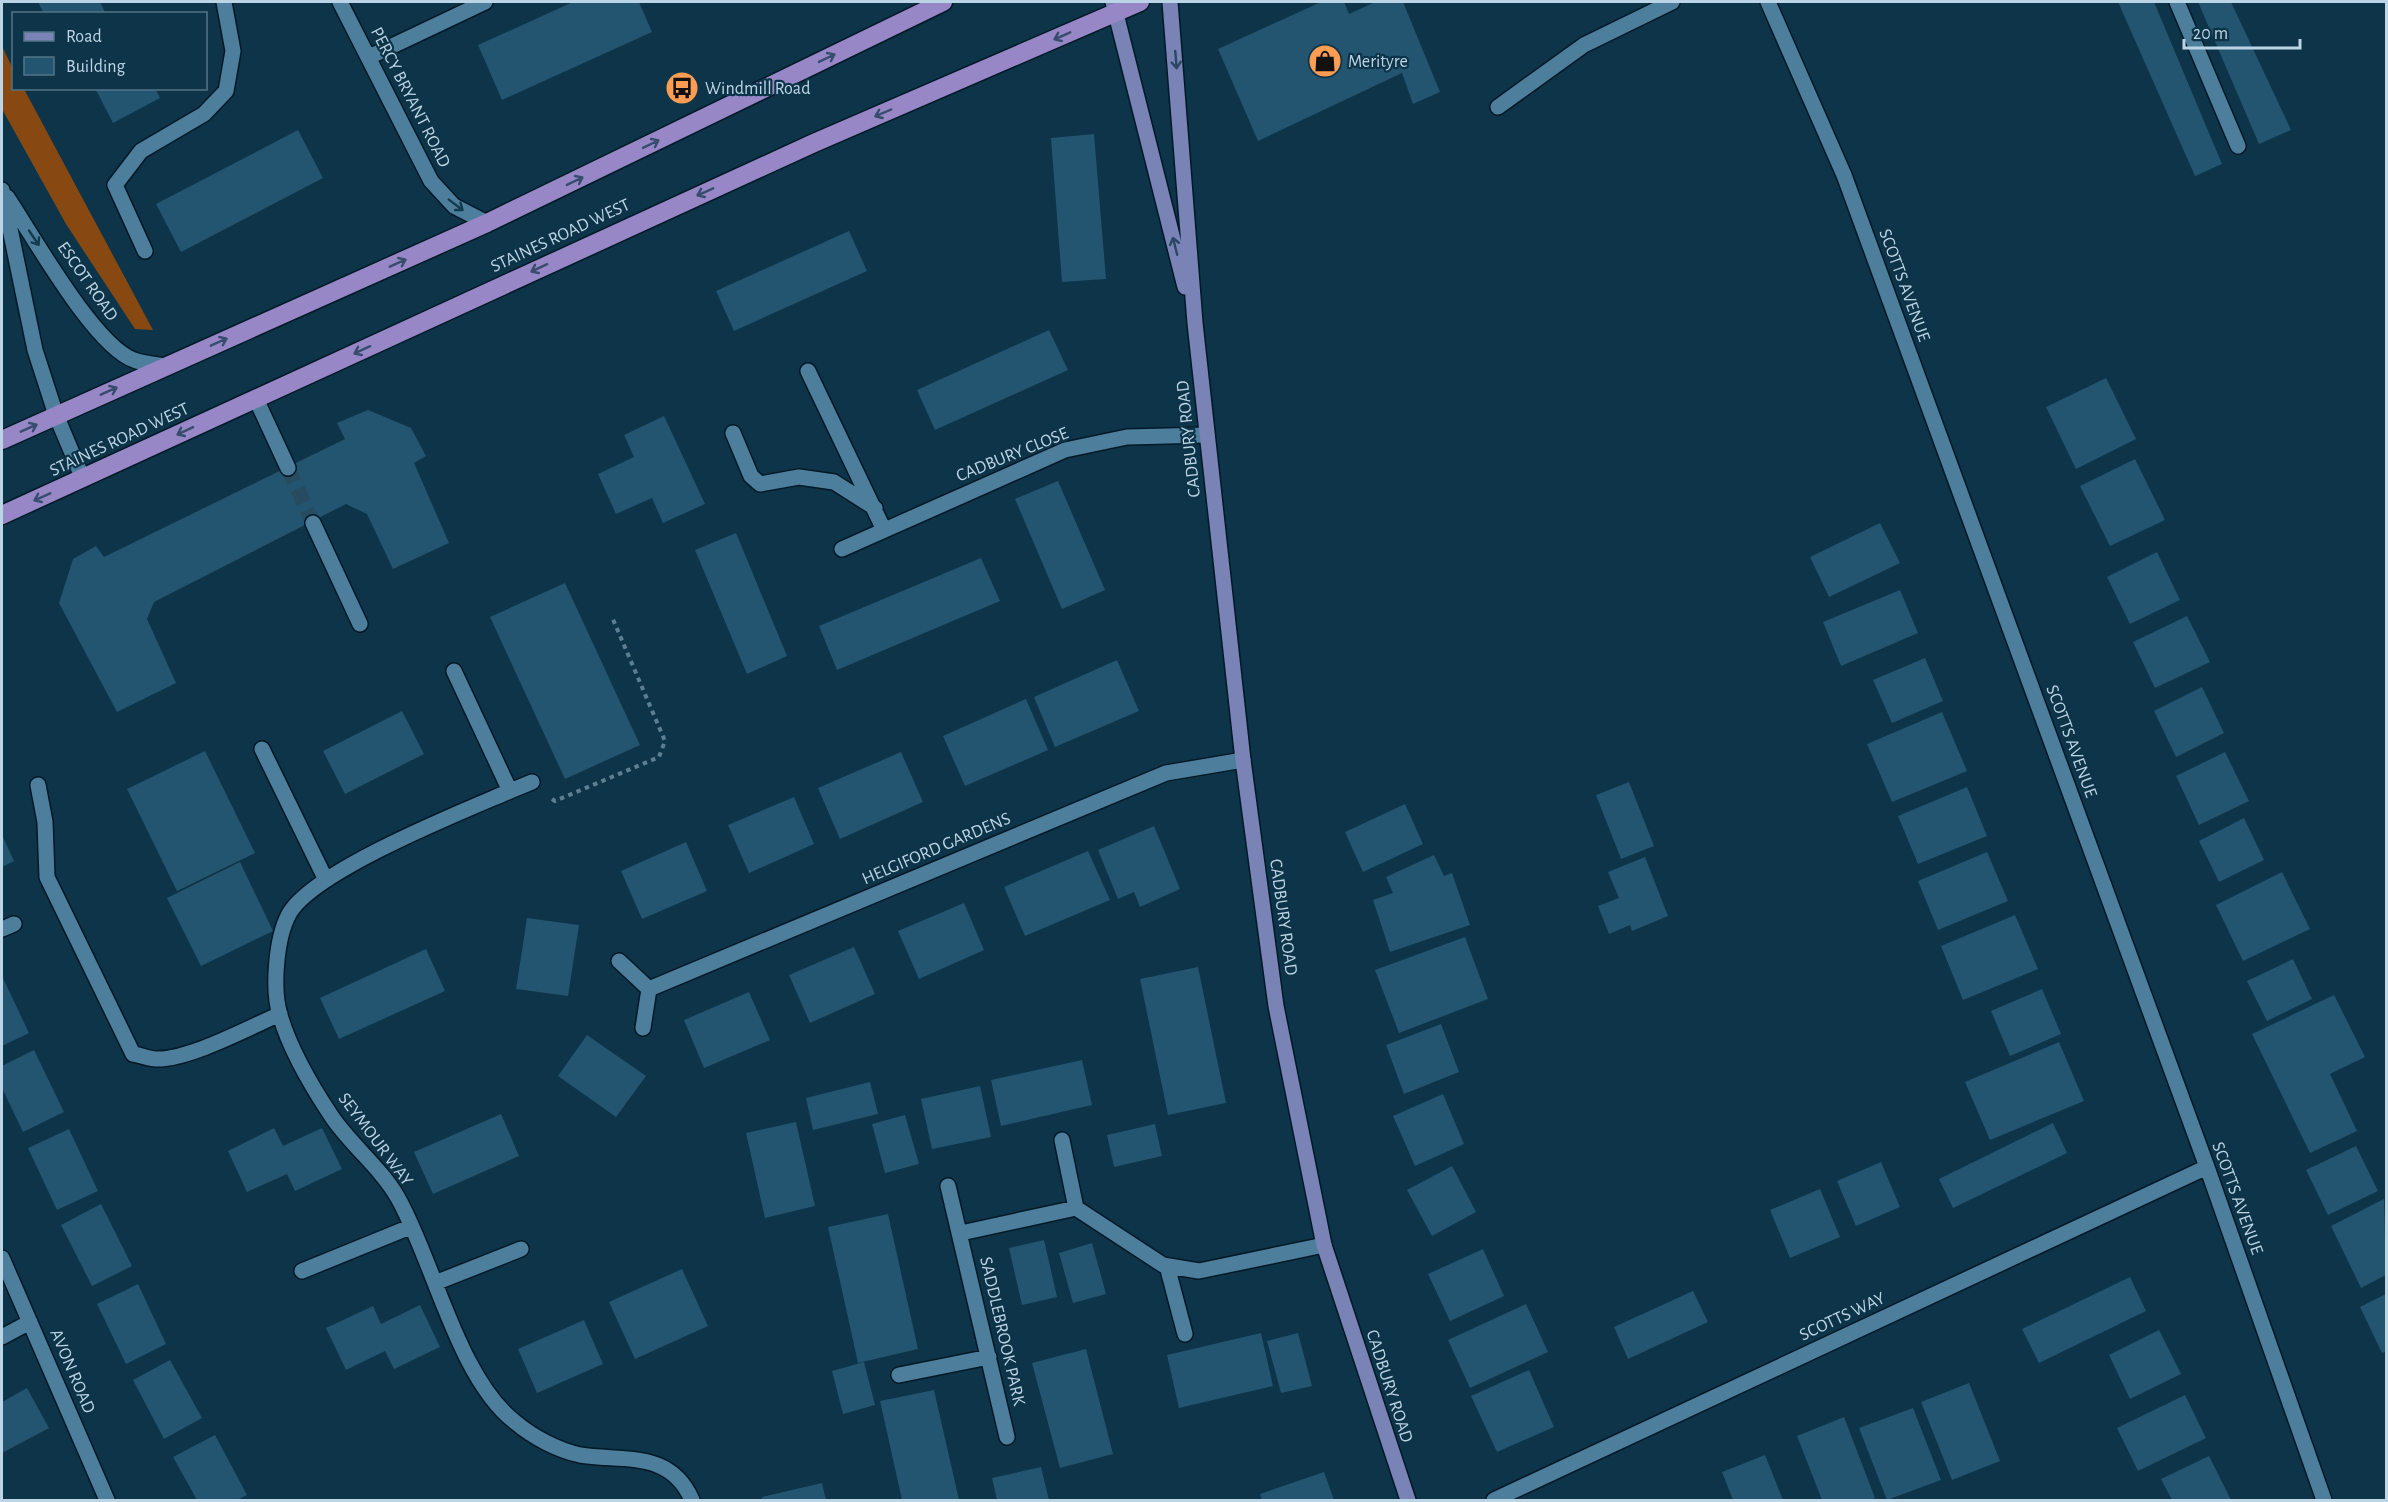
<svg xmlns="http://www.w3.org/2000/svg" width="2388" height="1502" font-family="'Alegreya Sans',sans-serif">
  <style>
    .forest { fill: #874911 }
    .building { fill: #235470 }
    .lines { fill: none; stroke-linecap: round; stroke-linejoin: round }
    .minor-tunnel { stroke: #274c60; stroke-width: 15; stroke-dasharray: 15 8; stroke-linecap: butt }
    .minor-casing { stroke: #021a28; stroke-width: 18 }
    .major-casing { stroke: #021a28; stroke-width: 18 }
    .highway-casing { stroke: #021a28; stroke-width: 21 }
    .path { stroke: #5e7e91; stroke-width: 4; stroke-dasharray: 4.5 4.5; stroke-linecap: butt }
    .minor { stroke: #4d7e9c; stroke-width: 15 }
    .major { stroke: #7a83b5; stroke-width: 15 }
    .highway { stroke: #9887c6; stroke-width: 18 }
    .oneway { stroke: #374d6e }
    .oneway2 { stroke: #284863 }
    .oneway3 { stroke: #133b50 }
    .labels { text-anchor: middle; stroke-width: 4.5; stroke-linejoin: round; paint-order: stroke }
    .poi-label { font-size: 18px; fill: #bcd5e6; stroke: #0d3448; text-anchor: start }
    .street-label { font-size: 18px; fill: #bcd5e6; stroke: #0d3448 }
  </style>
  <rect width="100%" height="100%" fill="#0d3448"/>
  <path class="forest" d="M2,46L13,69L14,88L24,89L153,330L135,329L66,224L2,109Z"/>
  <path class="building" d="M38,2H100L106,14H44Z
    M573,2H639L652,32L502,100L478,45Z
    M1321,2H1344L1349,14L1375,2H1403L1440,92L1413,104L1402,73L1258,141L1218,49Z
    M2118,2H2154L2222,164L2195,176Z
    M2198,2H2231L2291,130L2259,144Z
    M95,88H155L160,98L113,123Z
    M298,130L323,178L181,252L156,204Z
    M1094,134L1106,279L1062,282L1051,138Z
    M849,231L867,271L734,331L716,291Z
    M1049,330L1068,370L935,430L917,390Z
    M2106,378L2136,439L2076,469L2046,407Z
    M368,410L411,428L426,456L414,463L449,543L393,569L367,514L346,504L154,602L147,619L176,683L117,712L59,603L73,559L96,546L104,557L345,439L337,423Z
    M664,416L705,504L663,523L652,498L616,514L598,474L634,457L624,435Z
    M2135,459L2165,520L2110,546L2080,486Z
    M1058,481L1105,590L1062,609L1015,499Z
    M1880,523L1900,563L1829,597L1810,557Z
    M736,533L787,656L747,674L695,550Z
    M2157,552L2180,600L2130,624L2107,577Z
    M981,558L1000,601L837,670L819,626Z
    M565,583L640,745L565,779L490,617Z
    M1900,590L1918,633L1841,666L1823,622Z
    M2187,616L2210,662L2155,688L2133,642Z
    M1925,658L1943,701L1892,723L1873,680Z
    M1117,660L1139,711L1055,747L1034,697Z
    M2202,687L2224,733L2176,757L2154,711Z
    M1026,699L1048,750L965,786L943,736Z
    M402,711L424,754L345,794L323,751Z
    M1942,712L1967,771L1892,802L1867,744Z
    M205,751L255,853L177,891L127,789Z
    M901,752L923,802L840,839L818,788Z
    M2225,752L2249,801L2199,825L2176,776Z
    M1629,782L1654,846L1621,859L1596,795Z
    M1967,787L1987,836L1918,864L1898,816Z
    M794,797L814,844L749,873L728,825Z
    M1405,804L1423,844L1363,872L1345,832Z
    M2244,818L2264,860L2219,882L2199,841Z
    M1154,826L1180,889L1140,907L1134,892L1118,899L1098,850Z
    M2,835L14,861L2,867Z
    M686,842L707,891L642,919L621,871Z
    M1088,851L1110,900L1025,936L1004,887Z
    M1987,852L2008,901L1938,930L1918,881Z
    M1434,855L1444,876L1452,873L1470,925L1390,952L1373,900L1393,893L1386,877Z
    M1645,857L1668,916L1632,931L1630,925L1609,934L1598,906L1619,898L1608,872Z
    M240,862L273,931L201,966L167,898Z
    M2282,872L2310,929L2243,961L2216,905Z
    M964,903L984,950L919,979L898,931Z
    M2015,915L2038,969L1963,1000L1941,946Z
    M527,918L579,925L568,996L516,989Z
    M1465,937L1488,999L1399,1033L1375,970Z
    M854,947L875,994L810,1023L789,975Z
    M426,949L445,991L339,1039L320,998Z
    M2293,959L2312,999L2267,1021L2247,981Z
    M1198,967L1226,1103L1168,1115L1140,979Z
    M2,976L29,1033L2,1046Z
    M2042,989L2061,1034L2010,1056L1991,1011Z
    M749,992L770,1040L704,1068L684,1020Z
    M2334,995L2365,1057L2330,1074L2357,1131L2310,1153L2252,1034Z
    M1441,1024L1459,1072L1404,1094L1386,1045Z
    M587,1035L646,1076L616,1117L558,1076Z
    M2059,1042L2084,1101L1990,1140L1965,1082Z
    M34,1050L64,1112L23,1132L2,1088V1066Z
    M1082,1060L1092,1105L1001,1126L991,1080Z
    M870,1082L878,1114L813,1130L806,1098Z
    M980,1086L991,1137L932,1149L921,1099Z
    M1443,1094L1464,1144L1415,1166L1393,1116Z
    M501,1114L519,1156L433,1194L414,1152Z
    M905,1115L919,1164L885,1173L872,1124Z
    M796,1122L815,1206L765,1218L746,1133Z
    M2053,1123L2067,1153L1953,1208L1939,1179Z
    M1155,1124L1162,1156L1114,1167L1107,1135Z
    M274,1128L283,1146L322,1128L342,1169L295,1191L287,1174L247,1192L228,1151Z
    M69,1129L98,1191L57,1210L28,1148Z
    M2356,1146L2378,1191L2328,1215L2306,1170Z
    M1881,1162L1900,1207L1856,1226L1837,1181Z
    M1452,1166L1476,1212L1432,1236L1407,1190Z
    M1820,1189L1840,1237L1790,1258L1770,1210Z
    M2384,1199L2386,1275L2361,1288L2331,1226Z
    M101,1204L132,1266L92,1286L61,1225Z
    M888,1214L918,1349L858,1363L828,1227Z
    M1044,1240L1057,1297L1022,1305L1009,1248Z
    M1092,1243L1106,1294L1073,1303L1059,1253Z
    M1483,1249L1504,1296L1450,1321L1428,1274Z
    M682,1269L708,1326L635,1359L609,1302Z
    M2130,1277L2146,1311L2039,1363L2022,1329Z
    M138,1284L166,1344L126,1364L97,1304Z
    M1693,1291L1708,1322L1628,1359L1614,1327Z
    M2386,1294V1351L2382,1353L2360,1307Z
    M1526,1304L1548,1352L1470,1388L1448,1340Z
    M420,1305L440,1347L394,1369L385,1351L346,1370L326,1328L373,1306L381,1324Z
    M584,1320L603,1364L537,1393L518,1349Z
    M2159,1330L2181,1374L2130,1399L2109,1355Z
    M1261,1333L1273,1386L1179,1408L1167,1355Z
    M1298,1333L1312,1386L1281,1393L1267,1341Z
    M1086,1349L1113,1454L1060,1468L1032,1363Z
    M170,1360L202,1418L164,1439L133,1380Z
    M864,1362L875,1405L843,1414L832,1371Z
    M1529,1370L1554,1427L1497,1452L1471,1396Z
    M1969,1383L2000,1461L1952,1480L1921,1402Z
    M27,1388L49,1428L2,1453V1402Z
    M934,1390L959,1500H902L880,1401Z
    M2185,1395L2206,1438L2138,1471L2117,1428Z
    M1913,1408L1941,1480L1887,1500L1859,1428Z
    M1844,1417L1875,1498L1870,1500H1822L1797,1436Z
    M215,1435L247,1495L237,1500H197L173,1457Z
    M1765,1455L1783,1500H1733L1722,1472Z
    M2209,1456L2231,1500H2172L2161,1479Z
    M1041,1467L1049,1500H997L992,1478Z
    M1324,1472L1334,1500H1262L1260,1494Z
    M822,1483L826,1500H762V1497Z"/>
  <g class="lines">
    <path class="minor-tunnel" d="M288,468L313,523"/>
    <defs>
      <path id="minor" d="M340,2L431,181L454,206L487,223
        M1768,2L1844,175L2207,1167L2324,1500
        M2177,2L2238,146
        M369,57L485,2
        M1498,107L1584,45L1672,2
        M2,190L35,350L56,415L83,479
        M7,197C32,234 94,346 134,360C144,364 156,364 166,366
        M145,251L115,185L141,151L204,114L226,91L233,51L224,2
        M808,371L884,530
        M256,399L288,468
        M733,433L751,476L760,484L799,477L834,482L875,508
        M313,523L360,624
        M842,549L1065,450L1127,437L1207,435
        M454,671L510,791C461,812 313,871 289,914C276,938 272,989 280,1015C290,1050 312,1087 332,1117C351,1145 381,1168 398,1198C434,1262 458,1378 515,1422C533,1437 557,1450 580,1455C622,1462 670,1449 692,1500
        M262,749L325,878
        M38,785L45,822L47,877L133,1054C140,1055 149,1059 156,1059C189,1060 248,1028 280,1014
        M510,791L532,782
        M2,929L14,924
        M619,961L649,989L643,1028
        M649,989L1166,773L1243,760
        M1062,1140L1076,1208
        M948,1186L1007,1437
        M961,1233L1076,1208L1163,1265L1199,1271L1324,1245
        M2,1258L107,1500
        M1167,1266L1185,1334
        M302,1271L410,1227
        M435,1283L521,1249
        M2,1337L30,1322
        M899,1375L989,1357
        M1494,1500L2207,1167"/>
      <path id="major" d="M1113,2L1185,287
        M1170,2L1195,323L1243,760L1276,1006L1324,1245L1408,1500"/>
      <path id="highway" d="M2,440L487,223L943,2
        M2,515L814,143L1140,2"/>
    </defs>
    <use href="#minor" class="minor-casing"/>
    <use href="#major" class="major-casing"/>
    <use href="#highway" class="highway-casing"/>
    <path class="path" d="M552,799L555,801L659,757L665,741L612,617"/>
    <use href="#minor" class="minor"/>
    <use href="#major" class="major"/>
    <use href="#highway" class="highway"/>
  </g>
  <defs><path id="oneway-shaft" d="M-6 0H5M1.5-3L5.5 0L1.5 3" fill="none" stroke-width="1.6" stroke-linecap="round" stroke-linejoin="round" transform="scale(1.5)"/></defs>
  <g class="oneway">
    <use href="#oneway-shaft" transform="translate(1062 36) rotate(156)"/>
    <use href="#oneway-shaft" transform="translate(827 58) rotate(-26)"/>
    <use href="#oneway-shaft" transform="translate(883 113) rotate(157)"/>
    <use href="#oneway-shaft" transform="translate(651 144) rotate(-26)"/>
    <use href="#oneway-shaft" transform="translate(575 181) rotate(-26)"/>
    <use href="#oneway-shaft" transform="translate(705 192) rotate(156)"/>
    <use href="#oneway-shaft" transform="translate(398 263) rotate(-24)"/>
    <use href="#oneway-shaft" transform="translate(539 268) rotate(155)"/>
    <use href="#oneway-shaft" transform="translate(219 342) rotate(-24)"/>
    <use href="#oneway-shaft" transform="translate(362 350) rotate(155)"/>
    <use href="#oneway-shaft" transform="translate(109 391) rotate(-24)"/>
    <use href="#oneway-shaft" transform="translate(29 428) rotate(-24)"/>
    <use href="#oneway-shaft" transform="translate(185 431) rotate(155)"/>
    <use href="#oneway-shaft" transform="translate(42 497) rotate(156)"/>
  </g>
  <g class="oneway2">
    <use href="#oneway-shaft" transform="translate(1176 60) rotate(85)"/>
    <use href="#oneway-shaft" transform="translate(1175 246) rotate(-104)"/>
  </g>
  <g class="oneway3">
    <use href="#oneway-shaft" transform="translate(456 205) rotate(37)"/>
    <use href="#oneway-shaft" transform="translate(34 238) rotate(56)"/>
  </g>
  <defs>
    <symbol id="shop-disc" viewBox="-11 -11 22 22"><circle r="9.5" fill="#fc9d53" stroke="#0d3448"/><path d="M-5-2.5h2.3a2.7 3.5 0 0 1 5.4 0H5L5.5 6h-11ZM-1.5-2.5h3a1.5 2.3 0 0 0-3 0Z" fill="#111"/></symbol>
    <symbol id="bus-disc" viewBox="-11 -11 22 22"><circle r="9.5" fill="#fc9d53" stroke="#0d3448"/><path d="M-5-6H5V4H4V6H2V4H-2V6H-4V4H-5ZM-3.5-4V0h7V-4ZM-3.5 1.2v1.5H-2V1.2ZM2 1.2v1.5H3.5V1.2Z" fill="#111"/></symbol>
  </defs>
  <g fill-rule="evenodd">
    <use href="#shop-disc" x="1306" y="42" width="38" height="38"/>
    <use href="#bus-disc" x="663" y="69" width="38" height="38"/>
  </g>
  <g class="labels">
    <g class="poi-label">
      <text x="1348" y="67">Merityre</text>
      <text x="705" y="94">Windmill Road</text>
    </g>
    <g class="street-label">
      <text transform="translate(411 97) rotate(63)" y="6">PERCY BRYANT ROAD</text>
      <text transform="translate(560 235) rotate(-25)" y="6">STAINES ROAD WEST</text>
      <text transform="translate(88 281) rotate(55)" y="6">ESCOT ROAD</text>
      <text transform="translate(1905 285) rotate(70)" y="6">SCOTTS AVENUE</text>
      <text transform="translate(119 439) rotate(-25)" y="6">STAINES ROAD WEST</text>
      <text transform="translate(1188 439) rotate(-96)" y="6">CADBURY ROAD</text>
      <text transform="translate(1012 454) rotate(-22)" y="6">CADBURY CLOSE</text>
      <text transform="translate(2072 741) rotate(70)" y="6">SCOTTS AVENUE</text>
      <text transform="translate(936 848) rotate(-23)" y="6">HELGIFORD GARDENS</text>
      <text transform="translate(1284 917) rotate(82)" y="6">CADBURY ROAD</text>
      <text transform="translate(376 1139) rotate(53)" y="6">SEYMOUR WAY</text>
      <text transform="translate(2238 1198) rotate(70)" y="6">SCOTTS AVENUE</text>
      <text transform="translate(1842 1316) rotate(-25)" y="6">SCOTTS WAY</text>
      <text transform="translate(1003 1331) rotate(77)" y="6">SADDLEBROOK PARK</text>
      <text transform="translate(73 1371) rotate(67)" y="6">AVON ROAD</text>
      <text transform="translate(1390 1386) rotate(72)" y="6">CADBURY ROAD</text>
    </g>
  </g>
  <rect width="2388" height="1502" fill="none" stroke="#bcd5e6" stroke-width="6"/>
  <rect x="12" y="12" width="195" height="78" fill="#0d3448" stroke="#537487" stroke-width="1.5"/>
  <rect x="24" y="32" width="30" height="9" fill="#7a83b5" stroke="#537487" stroke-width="1.5"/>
  <text x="66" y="42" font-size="18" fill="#bcd5e6">Road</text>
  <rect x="24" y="57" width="30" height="18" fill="#235470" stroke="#537487" stroke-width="1.5"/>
  <text x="66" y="72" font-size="18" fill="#bcd5e6">Building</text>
  <path d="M2184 39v9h116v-9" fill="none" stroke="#bcd5e6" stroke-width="3"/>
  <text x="2193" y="39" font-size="18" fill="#bcd5e6" stroke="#0d3448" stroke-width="4.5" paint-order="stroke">20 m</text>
</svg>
